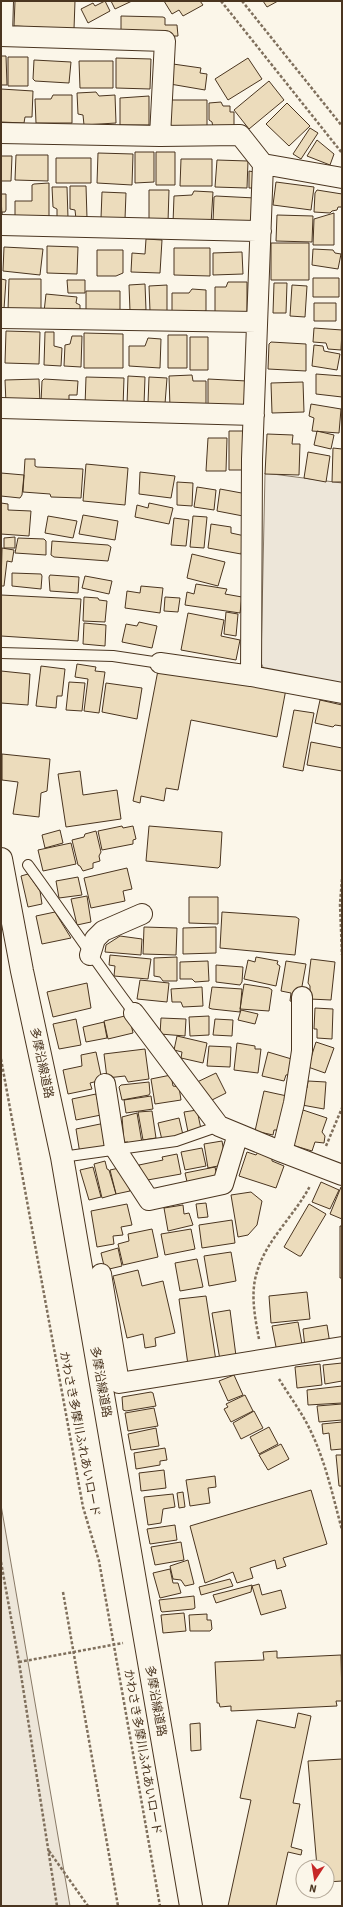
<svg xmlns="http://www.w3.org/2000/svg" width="343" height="1907" font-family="'Source Sans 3','Noto Sans JP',sans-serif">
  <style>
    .green { fill: #ede6d9; stroke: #887966 }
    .building { fill: #ecdcbc; stroke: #4a3520 }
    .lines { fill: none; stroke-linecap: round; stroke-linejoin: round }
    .lane-casing { stroke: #4a3520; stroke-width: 12 }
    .street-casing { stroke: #4a3520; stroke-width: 22 }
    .primary-casing { stroke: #4a3520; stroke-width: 24 }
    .path { stroke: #7f6f5c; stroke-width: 2.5; stroke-dasharray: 3 2; stroke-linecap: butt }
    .lane { stroke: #fbf6e9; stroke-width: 10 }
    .street { stroke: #fbf6e9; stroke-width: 20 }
    .primary { stroke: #fbf6e9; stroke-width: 22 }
    .labels { text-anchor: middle; stroke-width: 3; stroke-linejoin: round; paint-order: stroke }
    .street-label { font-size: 12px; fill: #4a3520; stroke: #fbf6e9 }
  </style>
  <rect width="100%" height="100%" fill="#fbf6e9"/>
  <path class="green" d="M265,473L342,483V688L265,671L261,663Z
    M1,1505L70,1906H1Z"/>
  <path class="building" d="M15,1H75L74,29L14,26Z
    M105,1L110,11L88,23L81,9L93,3L95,6Z
    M111,1H132L115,9Z
    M164,1H200L203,5L183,16L179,10L172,14Z
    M263,1H278L267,7Z
    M121,16L163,17L165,18V25H177L178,36L121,37Z
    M1,56H6L7,85H1Z
    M8,57H28V86H8Z
    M116,58L151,59L150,89L116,88Z
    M248,58L262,79L228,100L215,79Z
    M34,60L71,62L69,83L35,81L33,79Z
    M79,61H113V88H80Z
    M173,64L201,68L200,73L207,74L205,90L170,84Z
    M269,81L284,100L249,129L234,110Z
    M1,89L33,91L32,117H25L24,123L1,122Z
    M96,92L99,96L115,95L116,123L84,125L83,115L78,114L77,93Z
    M53,95H72V123H36L35,99H51Z
    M149,96V125H120V98Z
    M170,100H207V126H170Z
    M221,102L223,106H230V112H234V127H213L212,122L209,120V103Z
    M287,103L310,126L289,146L266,124Z
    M310,128L318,133L301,159L293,154Z
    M317,140L334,154L330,165L307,156Z
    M135,152H154V182L135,183Z
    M156,152H175V185H156Z
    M98,153L133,154L132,185L97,183Z
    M16,155H48V181L15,180Z
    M1,156H12L11,181H1Z
    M56,158H91V183H56Z
    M181,159H212V186H180Z
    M217,160L248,161L247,188L215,187Z
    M249,171L254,172V188H249Z
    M276,182L314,187L311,210L273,205Z
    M49,183V219L15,220V201H32V185L34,184Z
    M70,186H86L87,218L76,219L75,210L70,209Z
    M52,187H67L68,218L57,219V209L53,207Z
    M149,190H169L168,222L149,221Z
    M317,190L342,194V207H338L337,210L332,211L330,213L314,212L315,193Z
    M194,191L213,192L211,224L173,223L174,196L192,195Z
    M102,192L126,193L125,219L101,218Z
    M1,194H6V210L5,212H2V219Z
    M216,196L255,198L254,223L213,222L214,197Z
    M334,213V245H313L314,219Z
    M277,215L313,216L312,242L276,241Z
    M146,239L162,240L160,273L131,272L132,253L145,254Z
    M271,243H309V280H271Z
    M47,246L78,247L77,274L47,273Z
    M4,247L43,249L40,275L3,271Z
    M174,248H210V276L174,275Z
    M313,249L333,250L335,253L341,254L338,269L312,265Z
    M97,250H123V273L116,276H97Z
    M242,252L243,274L213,275V253Z
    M313,278H339V297H313Z
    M1,279L6,280L4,309L1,308Z
    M9,279H41V310H8Z
    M67,280H85V293H68Z
    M228,282H247V317H215V287H226Z
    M274,283H287L286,313H273Z
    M145,284L146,310L130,311L129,285Z
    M167,285V311H150L149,286Z
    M292,285L307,286L305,317L290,316Z
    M192,289L206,290V311L172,318V293H189Z
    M86,291H120V315H86Z
    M46,294L77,297L76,303L80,305V313L44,312Z
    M314,303H336V321H314Z
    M314,328L342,330L341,350L328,349L326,343L313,342Z
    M6,331L40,332L39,364L5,363Z
    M45,332H54V346L62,348L61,366L44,365Z
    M84,333L123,334V368H84Z
    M168,335H187V368H168Z
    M72,336H82L81,367L64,366L65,345L70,344Z
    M190,337H208V370H190Z
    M148,338L161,339L160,368L129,366V346H145Z
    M271,342L306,344V371L268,369L269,344Z
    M314,345L323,346L324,351L340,354L337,370L312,366Z
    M316,374L342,376V397L316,394Z
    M192,375L193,381H206V408H170L169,376Z
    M128,376L145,377L144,405H127Z
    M86,377L124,378L123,407L85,406Z
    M149,377L167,378L165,404L148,403Z
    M39,379L40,403L6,404L5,380Z
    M44,379L78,381L77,395H69V404L41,402L42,381Z
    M208,379L247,381V409L208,404Z
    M303,382L304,412L272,413L271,383Z
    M311,404L341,409L339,433L312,431L314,418L309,416Z
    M229,431H245L244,470H229Z
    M317,431L334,435L331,449L314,445Z
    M267,434L293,435L292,444H300L299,475L265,474Z
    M208,438H227L226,471H206Z
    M333,448L342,449V482H332Z
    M308,452L330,456L326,482L304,478Z
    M25,459H35V466L37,467L83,469L81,498L51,497L50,494L23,492Z
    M86,464L128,468L125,505L83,501Z
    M140,472L175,476L171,498L139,494Z
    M1,473L24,475L22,495L20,498L1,496Z
    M177,482L193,483L192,506L177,505Z
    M197,487L216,490L214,510L194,507Z
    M220,489L247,494L243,516L217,511Z
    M1,503L8,504V510L31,511L29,536L1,534Z
    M149,503L173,508L169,524L135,517L137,505L148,508Z
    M83,515L118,521L115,540L79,534Z
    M48,516L77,521L73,538L45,533Z
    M193,516L207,517L204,548L190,547Z
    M174,518L189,520L186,546L171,545Z
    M211,524L231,527V533L245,536L241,554L208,548Z
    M15,537V548H4V538Z
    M18,538L44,539L46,541V555L15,553Z
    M52,541L108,545L111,547L108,561L54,557L51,555Z
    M2,548L14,550L12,562L7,561L4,586H1Z
    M192,554L225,562L218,586L187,578Z
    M12,573L41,574L42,576L41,589L12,586Z
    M50,575L79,577L78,593L50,591L49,577Z
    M85,576L112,581L109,594L82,588Z
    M196,584L227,589L225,594L242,597L240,613L185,605L187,592L194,594Z
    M141,586L163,588L160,613L125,608L127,591L140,593Z
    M1,595L81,599L78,641L1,636Z
    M84,597L98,598L99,600L107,601L105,622L83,621Z
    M165,597L180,598L178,612L164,611Z
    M226,612L238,614L236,636L224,634Z
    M188,613L224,620L221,636L240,640L236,660L181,650Z
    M139,622L157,626L152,648L122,642L126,624L137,626Z
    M84,623L106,625L105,646L83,644Z
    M77,664L96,667L95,671L105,672L99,713L84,711L88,679L75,677Z
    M159,665L286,689L277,737L191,720L178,790L166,788L164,801L141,796L140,803L133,801Z
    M41,666L65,669L62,696H57L56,708L36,706Z
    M1,671L30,674L28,705L1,703Z
    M69,682L85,683L82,711L66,710Z
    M106,683L142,688L137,719L102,712Z
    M320,700L342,705V726L335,725L333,727L315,723Z
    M294,710L314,713L303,771L283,767Z
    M311,742L342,748V771L307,765Z
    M2,754L50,759L47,791L41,793L39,817L13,814L18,782L2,780Z
    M80,771L83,795L117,790L121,819L66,827L58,774Z
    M122,826L123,828L133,826L136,839L133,840V844L102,850L98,831Z
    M149,826L222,832L220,866L218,868L146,861Z
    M60,830L63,843L45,848L42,835Z
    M96,831L101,852L99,856L100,861L93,863V868L83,871L80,866L78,865L72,840L84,837L85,834Z
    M71,843L76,864L43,871L38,850Z
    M127,868L132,889L123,891L125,901L91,908L84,878Z
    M28,874L40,891L42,904L28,907L21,876Z
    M78,877L82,895L59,898L56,881Z
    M87,896L91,922L77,925L71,899Z
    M189,897H218V924L189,923Z
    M55,912L71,938L42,944L36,916Z
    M222,912L296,917L299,919L295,955L220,948Z
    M144,927L177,928L176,955L143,954Z
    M216,927V953L183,954V928Z
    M120,936L142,939L141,955L105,952L106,945Z
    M110,955L151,959L148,979L114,976L115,966L109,965Z
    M177,957V981H163L160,977L154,976V958Z
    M256,957L278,961L277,964L280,966L276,986L244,979L248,960L255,962Z
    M311,959L335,962L331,1000L310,999V986L308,983Z
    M208,961L209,981L195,982L192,979H180V962Z
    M286,961L306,964L299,1003L290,1001L291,993L281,991Z
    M216,965L243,967L242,982L240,985L216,982Z
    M140,980L169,983L167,1002L137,999Z
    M87,983L91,1008L53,1017L47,992Z
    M244,984L269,988L272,990L269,1011L240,1009Z
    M202,987L203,1006L183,1007L181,1002H172L171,989Z
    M212,987L242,989L240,1012L212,1009L209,1008Z
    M315,1008L333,1009L332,1039L317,1038V1029H314Z
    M241,1010L258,1014L255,1024L238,1020Z
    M129,1015L133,1033L108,1039L104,1021Z
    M209,1016V1035L190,1036L189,1017Z
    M161,1018L186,1019L185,1036L160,1034Z
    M76,1019L81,1045L59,1049L53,1024Z
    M215,1019L233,1020L232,1036L213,1035Z
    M104,1022L107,1038L86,1042L83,1027Z
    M177,1036L207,1043L203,1063L181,1058L182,1052L174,1050Z
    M316,1042L334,1048L325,1073L308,1067Z
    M237,1043L255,1046V1049H261L258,1073L234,1070Z
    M209,1046L231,1047L230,1067L207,1066Z
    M145,1049L149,1079L128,1082L125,1076L107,1078L104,1054Z
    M96,1052L102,1080L90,1083L92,1089L68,1094L63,1070L82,1066L81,1055Z
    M268,1052L295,1060L291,1074L286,1075L284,1081L262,1076Z
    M216,1073L226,1093L208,1102L193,1084Z
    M171,1075L173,1086L179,1087L181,1100L155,1104L151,1079Z
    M308,1081L326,1082L324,1109L302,1105L304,1088H307Z
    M149,1082L150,1093L149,1095L122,1100L119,1087L121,1085Z
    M264,1091L287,1096L280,1130H274L273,1135L255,1131Z
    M96,1094L101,1115L76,1120L72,1099Z
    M151,1096L153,1109L126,1113L124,1100Z
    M197,1110L201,1129L188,1132L184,1112Z
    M303,1110L327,1118L322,1132L325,1136L324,1143L315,1142L312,1151L292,1145Z
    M152,1111L156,1138L143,1140L138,1112Z
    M137,1113L142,1143L130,1145L128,1142H124L122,1117Z
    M179,1118L183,1135L162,1140L158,1123Z
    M105,1123L110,1148L80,1154L76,1129Z
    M222,1141L224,1152L218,1166L208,1168L204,1144Z
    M202,1148L206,1166L185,1170L181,1152Z
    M247,1152L256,1155L258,1152L272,1156V1161L284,1166L276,1188L239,1176Z
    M177,1154L181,1174L142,1181L139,1165L163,1160L162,1157Z
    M105,1161L107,1169L109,1170L116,1194L102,1198L94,1164Z
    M93,1167L101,1197L89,1200L80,1170Z
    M215,1167L218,1181L188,1186L185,1173Z
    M119,1168L125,1171L130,1191L116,1194L110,1170Z
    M321,1182L339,1190L330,1209L312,1202Z
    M341,1187H342V1219L330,1214Z
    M251,1192L262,1201L257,1225L248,1235L238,1237L231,1195Z
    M206,1203L208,1217L198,1218L196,1204Z
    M127,1204L132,1225L121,1227L123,1235L113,1236L114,1244L97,1247L91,1211Z
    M309,1204L326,1214L301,1256H299L284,1247Z
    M183,1205L184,1214L189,1213L193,1225L168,1231L164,1208Z
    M232,1220L235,1243L202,1248L199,1225Z
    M340,1226H342V1278H340Z
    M152,1229L158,1257L123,1265L118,1244L129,1241L128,1234Z
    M191,1229L195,1249L165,1255L161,1234Z
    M118,1248L122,1266L105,1270L101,1253Z
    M231,1252L236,1281L209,1286L204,1256Z
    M197,1259L203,1287L180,1291L175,1263Z
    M138,1270L142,1286L163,1281L175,1333L155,1338L156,1346L145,1348L143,1334L127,1338L113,1276Z
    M307,1292L310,1319L271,1323L269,1296Z
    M206,1296L216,1361L188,1365L179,1299Z
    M230,1310L236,1356L220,1360L212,1313Z
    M298,1322L302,1344L277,1352L272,1326Z
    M327,1325L330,1344L305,1347L303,1329Z
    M342,1363V1381L325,1384L323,1365Z
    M320,1364L322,1385L297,1388L295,1367Z
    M234,1375L243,1395L228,1401L219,1381Z
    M342,1386V1403L308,1405L307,1390Z
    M151,1392L153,1393L156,1406L126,1411L123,1410L122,1397Z
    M245,1395L253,1411L231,1422L224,1409L228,1407L226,1404Z
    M342,1404V1420L319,1422L317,1406Z
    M154,1408L158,1426L128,1431L125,1413Z
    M254,1411L263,1428L241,1439L233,1423Z
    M342,1422V1449L331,1450L329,1433L323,1434L322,1424Z
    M269,1427L278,1444L259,1454L250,1437Z
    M156,1428L159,1446L131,1450L128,1434Z
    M281,1444L289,1459L268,1470L259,1455Z
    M165,1448L167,1460L160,1461V1465L136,1469L134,1453Z
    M336,1455H342V1486H339Z
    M164,1470L166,1488L141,1491L139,1473Z
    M215,1476L216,1487L208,1488L210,1503L190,1506L186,1480Z
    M311,1490L327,1544L283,1558L286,1566L277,1569L275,1560L250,1568L253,1578L237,1583L233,1572L205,1583L190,1526Z
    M183,1492L185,1507L179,1508L177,1493Z
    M173,1494L175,1507L163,1509L161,1523L148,1525L144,1497Z
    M175,1525L177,1540L150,1544L147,1529Z
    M181,1542L184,1560L155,1565L151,1547Z
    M188,1560L194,1584L185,1586L181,1580L173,1579L170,1566Z
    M170,1569L173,1583H178L181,1593L160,1598L153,1573Z
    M230,1579L233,1586L201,1595L199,1587Z
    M259,1584L262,1595L281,1590L286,1608L261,1615L252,1586Z
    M252,1585L251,1592L216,1603L213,1595Z
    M194,1596L195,1608L193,1609L162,1612L161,1611L159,1600Z
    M184,1613L186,1631L163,1633L161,1615Z
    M207,1614V1620H211L212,1629L210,1631H190L189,1615Z
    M277,1651V1658L341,1655L342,1701H336L337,1706L231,1711V1706L220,1707L219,1703H217L215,1662L264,1660L263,1652Z
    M298,1713L311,1716L293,1803L300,1804L291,1847L302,1850L301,1855L288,1852L276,1906H228L251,1800L240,1798L257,1720L295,1728Z
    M200,1723L201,1750L191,1751L190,1724Z
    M342,1759V1881L327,1882V1867H317L308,1761Z"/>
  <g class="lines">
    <defs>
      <path id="lane" d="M1,653L113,656L160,663
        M28,865C64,914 97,964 134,1013
        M62,1157L176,1141L219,1126"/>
      <path id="street" d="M1,36L165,41L160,136
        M2,36L3,1
        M1,133L160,136L240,135L263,164L342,178
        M1,225L261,231
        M1,318L257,322
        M1,408L254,415
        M160,663L251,676L342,693
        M251,676L252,459L263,164
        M90,955L95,939L103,931L142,914
        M134,1013L219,1126L282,1152L294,1103L302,1051V997
        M105,1084L115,1148L149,1200L223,1184L238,1134
        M282,1152L342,1175
        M101,1274L119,1383L342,1347"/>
      <path id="primary" d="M1,859L22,971L62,1157L191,1906"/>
    </defs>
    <use href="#lane" class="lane-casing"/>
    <use href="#street" class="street-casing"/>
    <use href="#primary" class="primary-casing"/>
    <path class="path" d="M221,1L342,153
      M242,1L342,126
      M342,879L340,904L342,955
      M1,1059L83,1507L99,1561L160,1906
      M326,1146L342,1108
      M259,1339C255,1318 250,1293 257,1272C266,1240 295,1215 310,1186
      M279,1379C287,1392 297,1406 305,1420C324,1454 332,1493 342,1530
      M1,1562L19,1662L57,1906
      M63,1592L118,1906
      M19,1662L123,1643
      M49,1851L88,1906"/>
    <use href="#lane" class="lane"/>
    <use href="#street" class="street"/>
    <use href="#primary" class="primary"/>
  </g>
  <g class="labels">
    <g class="street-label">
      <text transform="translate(42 1063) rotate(78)" y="4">多摩沿線道路</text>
      <text transform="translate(101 1382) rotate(80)" y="4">多摩沿線道路</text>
      <text transform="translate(80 1434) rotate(79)" y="4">かわさき多摩川ふれあいロード</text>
      <text transform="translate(156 1701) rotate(80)" y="4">多摩沿線道路</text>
      <text transform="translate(143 1752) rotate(80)" y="4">かわさき多摩川ふれあいロード</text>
    </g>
  </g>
  <rect width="343" height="1907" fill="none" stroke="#4a3520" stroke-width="4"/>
  <g transform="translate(315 1879) rotate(192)"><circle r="19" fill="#fbf6e9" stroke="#b4a999"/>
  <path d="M0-3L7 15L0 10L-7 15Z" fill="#c62828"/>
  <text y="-6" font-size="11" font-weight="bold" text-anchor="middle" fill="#4a3520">N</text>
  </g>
</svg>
